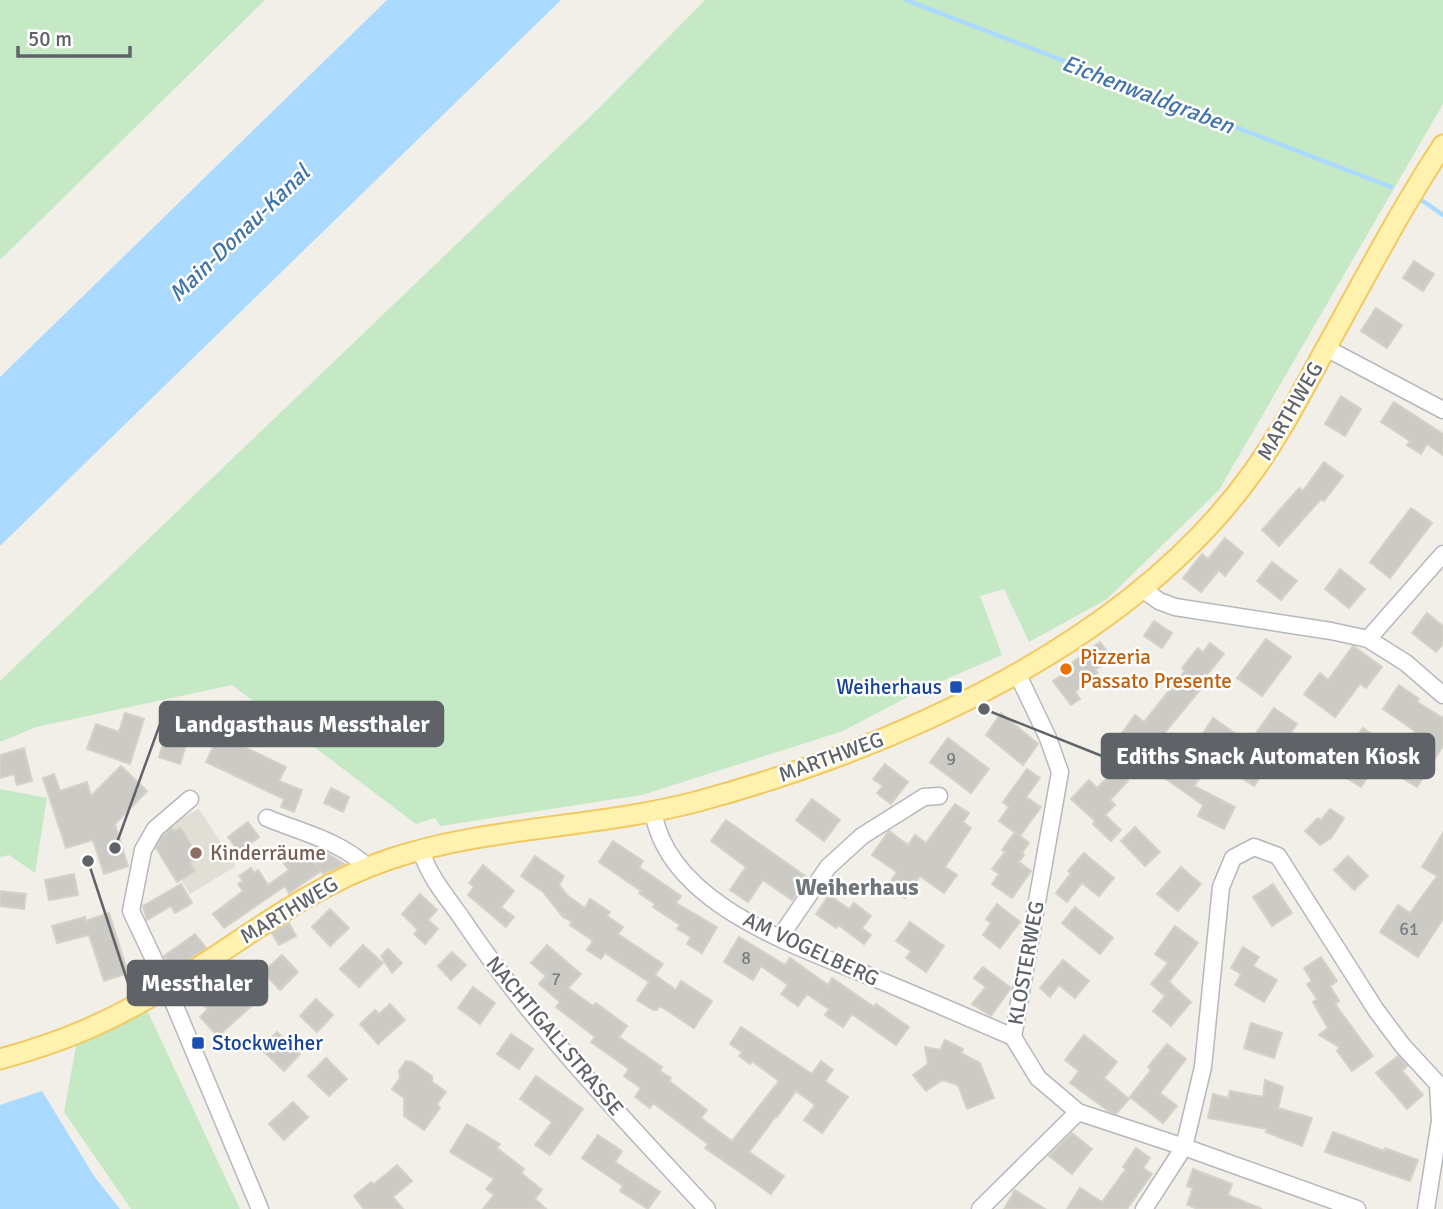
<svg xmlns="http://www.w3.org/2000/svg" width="1443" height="1209" font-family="Signika,sans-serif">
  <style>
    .education { fill: #e1ded6 }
    .green { fill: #c5e8c5 }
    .water { fill: #aadaff }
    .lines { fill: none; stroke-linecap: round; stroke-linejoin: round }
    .stream { stroke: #aadaff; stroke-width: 4.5 }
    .building { fill: #cccac5; stroke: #d6d1c6; stroke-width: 2 }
    .minor-casing { stroke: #b5b8bc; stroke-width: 19 }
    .major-casing { stroke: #f2c960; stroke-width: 23 }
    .minor { stroke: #fff; stroke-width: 16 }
    .major { stroke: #fff2af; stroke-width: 19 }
    .food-dot { fill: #e8710a; stroke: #fff; stroke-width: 2.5 }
    .transit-dot { fill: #1a4fb4; stroke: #fff; stroke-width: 2.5 }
    .education-dot { fill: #8d6e63; stroke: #fff; stroke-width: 2.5 }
    .labels { text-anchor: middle; stroke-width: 5; stroke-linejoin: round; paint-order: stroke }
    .number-label { font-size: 18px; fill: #7a7d7f }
    .street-label { font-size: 21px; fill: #5f6368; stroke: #fff }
    .food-label { font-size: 21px; fill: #c56008; stroke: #fff; text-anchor: start }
    .transit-label { font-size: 21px; fill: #164399; stroke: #fff; text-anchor: end }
    .education-label { font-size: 21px; fill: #785e54; stroke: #fff; text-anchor: start }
    .water-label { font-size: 23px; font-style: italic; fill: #4174aa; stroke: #fff }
    .quarter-label { font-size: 24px; font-weight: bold; fill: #70757a; stroke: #fff }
    .leader { fill: none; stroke: #5f6368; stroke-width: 2.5 }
    .callout-dot { fill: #5f6368; stroke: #fff; stroke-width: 2.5 }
    .callout { fill: #5f6368; stroke: #5f6368; stroke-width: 2.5 }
    .callout-label { font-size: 23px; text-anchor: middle; font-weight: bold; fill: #fff }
  </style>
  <rect width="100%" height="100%" fill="#f1efe8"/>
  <path class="education" d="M199,809L236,866L190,894L157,840L169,829L167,826Z"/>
  <path class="green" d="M0,0H265L0,260Z
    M705,0H1443V104L1219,490L1107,599L1029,642L1004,589L980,596L1002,655L921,690L843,731L642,795L440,826L435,818L416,824L232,685L36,727L0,742V681L600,107Z
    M0,789L47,798L35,873L9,855L0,857Z
    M147,1010L240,1209H131L64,1112L77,1041Z"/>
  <path class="water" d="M387,0H561L0,546V377Z
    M42,1091L94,1176L120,1209H0V1105Z"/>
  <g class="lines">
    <path class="stream" d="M906,0L1391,187
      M1423,201L1443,215"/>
  </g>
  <path class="building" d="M1414,261L1434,274L1423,291L1403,278Z
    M1376,308L1402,325L1387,348L1361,331Z
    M1341,396L1361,409L1345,436L1325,424Z
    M1394,402L1443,434V455L1427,444L1421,454L1407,445L1410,441L1381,422Z
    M1324,462L1343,476L1324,501L1321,499L1279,546L1262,530L1299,488L1303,491Z
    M1411,508L1432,523L1390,578L1370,562Z
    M1225,538L1243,553L1225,576L1219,570L1201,592L1183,578L1202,554L1208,559Z
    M1272,562L1297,581L1281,600L1257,581Z
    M1340,569L1365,589L1349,608L1325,589Z
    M1427,613L1443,626V644L1436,652L1412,633Z
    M1154,621L1172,633L1162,648L1144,636Z
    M1266,639L1291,657L1262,696L1237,678Z
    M1100,642L1112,658L1095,670L1098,673L1075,692L1080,699L1071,705L1053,681L1062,675L1060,672Z
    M1210,643L1224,654L1205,677L1208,680L1157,742L1203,773L1194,786L1235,807L1224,829L1198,816L1203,805L1156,772L1160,766L1120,736L1135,715L1144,722L1185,671L1182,668L1198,648L1203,652Z
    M1353,646L1382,667L1366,688L1360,684L1335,717L1304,694L1320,673L1328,680Z
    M1399,685L1419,699L1417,702L1443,718V746L1417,787L1390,771L1415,731L1383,709Z
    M1274,708L1297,724L1254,786L1232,772L1237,766L1199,740L1213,718L1249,743Z
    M173,712L194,719L180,764L159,757Z
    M125,713L144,719L130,764L87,749L96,724L119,732Z
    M1001,713L1038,744L1023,765L986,735Z
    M1363,728L1373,735L1367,744L1383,754L1361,787L1340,774L1359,744L1354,741Z
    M219,735L286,767L279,781L302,790L294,812L281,807L284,799L206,762Z
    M948,738L989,769L971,793L930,762Z
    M24,748L32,781L17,785L14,774L0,778V755Z
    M885,764L908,782L891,804L877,793L883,786L873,779Z
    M121,766L147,791L115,824L128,866L104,874L93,840L66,848L43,778L54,774L60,791L87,782L91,796Z
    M1027,769L1040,778L1026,797L1041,807L1020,836L999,821L1009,807L1003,802Z
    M1116,769L1128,781L1110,800L1115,805L1105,815L1121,830L1111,841L1093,824L1095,821L1071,799L1089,780L1097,788Z
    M331,788L349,797L343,812L324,803Z
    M812,799L840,820L824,841L796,820Z
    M955,804L969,813L963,822L971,828L945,867L957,875L944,893L920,876L905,898L887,886L897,872L872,855L889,831L908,845L915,835L926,843Z
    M1330,809L1344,818L1331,838L1320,845L1305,831L1318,818L1321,820Z
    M726,820L808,878L792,900L763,880L748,902L730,890L746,867L711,841Z
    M248,822L259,837L239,852L228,837Z
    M1135,827L1160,852L1145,866L1121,841Z
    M172,828L174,831L181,828L199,858L190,863L195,871L177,882L156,848L163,836Z
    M1015,832L1029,843L1022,853L1024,855L1019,862L1031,871L1012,898L992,884L999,874L992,869L1005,852L1002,850Z
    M1443,833V919L1418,957L1380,932L1398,905L1410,913L1437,876L1422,867Z
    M613,841L643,861L639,867L681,896L676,903L717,927L702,953L687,944L691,937L677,929L680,925L653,907L655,904L639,893L641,891L599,862Z
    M291,850L299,862L310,855L318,867L316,864L327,857L324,851L344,864L323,874L321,871L289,893L285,886L224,928L213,914L243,891L238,884L243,881L239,876L251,868L254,873L258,870L268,885L289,870L280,858Z
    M1084,853L1114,878L1099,896L1082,883L1067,902L1056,893L1071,873L1068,871Z
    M535,856L564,876L559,885L568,896L585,908L590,899L610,912L607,916L623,927L618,934L663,964L655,975L676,990L681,981L712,1001L694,1028L660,1006L657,1010H653L637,1000L649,982L605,953L601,959L587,950L593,941L570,925L572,922L563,917L543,892L521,876Z
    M1348,856L1368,876L1354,890L1334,870Z
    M483,865L514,891L501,907L514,917L506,927L468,895L474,887L469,883Z
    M1181,867L1201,884L1178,911L1157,894Z
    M74,874L78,895L49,900L45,880Z
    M181,884L192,903L175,913L171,906L147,920L143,906Z
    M1273,884L1292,913L1272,926L1253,897Z
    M0,891L26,894L24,909L0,906Z
    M420,894L437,910L428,920L438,929L425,944L414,934L418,930L402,914Z
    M829,895L849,909L854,903L871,916L862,928L871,935L864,944L838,925L836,928L816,914Z
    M997,904L1020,922L1000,948L983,935L991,923L986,919Z
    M1075,907L1113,938L1100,954L1062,923Z
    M330,909L349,928L330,946L312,927Z
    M109,913L128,973L104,981L89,935L57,943L52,926L85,917V921Z
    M910,922L944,946L926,972L906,958L911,951L896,941Z
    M289,923L296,936L279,945L272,933Z
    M1175,926L1198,943L1169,982L1191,1002L1171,1026L1153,1011L1165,996L1151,984L1168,963L1155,954Z
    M195,934L206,948L173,969L164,956Z
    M739,937L785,965L790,958L828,985L832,978L874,1007L876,1004L909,1027L896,1045L852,1014L843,1027L825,1015L829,1009L807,994L798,1006L781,994L788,985L761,966L753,980L724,962Z
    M363,945L383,963L359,987L340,969Z
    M547,945L581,974L568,988L593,1006L596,1003L627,1026L619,1037L662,1067L660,1071L671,1078L669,1081L707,1110L701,1118L732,1141L779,1081L752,1061L750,1064L739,1056L742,1052L730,1044L741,1027L812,1074L821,1061L833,1070L825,1081L848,1097L822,1133L804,1120L815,1105L796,1091L777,1117L776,1116L749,1152L784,1176L771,1194L705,1148L708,1144L653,1103L650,1108L635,1097L641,1088L624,1076L629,1069L591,1042L595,1037L556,1007L560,1002L539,984L546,976L531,963Z
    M1243,947L1259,957L1253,966L1277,980L1264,1002L1235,985L1241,974L1231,968Z
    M388,949L402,963L392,973L381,956Z
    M452,952L466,965L451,980L438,966Z
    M282,955L298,972L280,990L263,972Z
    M1321,957L1337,981L1330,986L1339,1001L1335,1004L1373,1056L1352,1071L1337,1051L1339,1047L1319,1035L1328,1028L1313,1002L1317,999L1307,984L1312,981L1304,968Z
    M1063,960L1089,981L1075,998L1059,985L1050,997L1040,988Z
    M983,967L1011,988L991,1016L972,1004L986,987L974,978Z
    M248,973L260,984L250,995L256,1002L218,1036L200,1017L208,1009L204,1006L218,993L223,998Z
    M473,987L495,1003L480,1024L458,1008Z
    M316,999L333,1015L317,1032L300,1016Z
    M390,1004L405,1020L378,1044L360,1024L375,1010L379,1014Z
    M1251,1023L1282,1033L1274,1058L1244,1048Z
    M277,1032L300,1054L284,1071L261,1049Z
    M511,1034L533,1049L519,1069L497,1054Z
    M1084,1035L1117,1062L1104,1078L1129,1099L1116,1114L1107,1110L1070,1083L1079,1071L1065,1060Z
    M945,1040L963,1049L961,1053L980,1063L994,1098L967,1109L958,1085L942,1080L926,1091L913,1075L928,1064L925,1047L940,1050Z
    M1167,1044L1186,1059L1160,1093L1177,1106L1163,1123L1130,1097L1151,1070L1148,1067Z
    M1398,1056L1407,1066L1402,1071L1423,1095L1407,1109L1376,1073Z
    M326,1058L347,1079L329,1096L308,1076Z
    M406,1061L412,1062L432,1076V1082L446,1092L437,1104L440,1108L424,1130L404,1116V1098L392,1089L400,1078L399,1071Z
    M536,1076L583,1109L550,1155L535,1145L552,1122L520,1099Z
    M1265,1080L1283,1087L1278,1108L1312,1118L1302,1146L1266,1132L1267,1129L1208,1118L1213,1094L1228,1098L1230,1091L1263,1097Z
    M293,1102L308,1117L284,1140L269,1124Z
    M467,1124L500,1144L497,1148L524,1169L521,1173L542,1190L535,1199L546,1209H483L494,1195L486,1189L494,1179L450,1152Z
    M1333,1132L1384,1151L1385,1148L1418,1160L1410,1181L1325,1152Z
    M1072,1133L1092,1149L1072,1174L1049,1156Z
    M598,1135L622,1151L615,1162L660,1192L648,1209L620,1191L623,1186L582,1158Z
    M1136,1148L1150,1158L1143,1168L1152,1174L1127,1209H1067L1080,1188L1102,1202L1126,1169L1123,1167Z
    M397,1165L412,1181L393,1197L403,1209H364L354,1196L371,1182L374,1184Z
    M1193,1169L1232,1184L1228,1195L1262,1209H1198L1187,1205L1193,1188L1187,1186Z
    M1015,1190L1045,1209H1004Z"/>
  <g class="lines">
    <defs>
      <path id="minor" d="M1326,348L1443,410
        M1141,588L1159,601L1175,607L1331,631L1368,639L1406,663L1443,695
        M1368,639L1443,554
        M1017,673L1048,738L1060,772L1013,1037L1038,1078L1078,1112L1184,1147L1357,1209
        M190,799L155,829L143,850L131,911L167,987L260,1209
        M653,811C668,905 798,946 874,978C921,997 967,1017 1013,1037
        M267,818C300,832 341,841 367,867
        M421,850C429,878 449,899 465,923C535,1027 622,1117 707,1209
        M780,937L828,867L862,836L924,797L939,796
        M980,1209L1078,1112
        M1144,1209L1184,1147L1203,1067L1221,887L1233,858L1254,847L1278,856L1376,1010L1402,1045L1438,1084L1440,1121L1426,1209"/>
      <path id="major" d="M0,1059C63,1042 109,1022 164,989C239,944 306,887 390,859C489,826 598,828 699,801C897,747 1130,644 1253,472C1281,433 1303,390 1326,348C1364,280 1400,210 1443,145"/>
    </defs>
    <use href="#minor" class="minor-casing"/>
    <use href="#major" class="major-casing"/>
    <use href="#minor" class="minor"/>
    <use href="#major" class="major"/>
  </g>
  <circle class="food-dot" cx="1066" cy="669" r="7"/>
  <g class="transit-dot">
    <rect x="949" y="680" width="14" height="14" rx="3.5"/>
    <rect x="191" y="1036" width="14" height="14" rx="3.5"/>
  </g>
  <circle class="education-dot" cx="196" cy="853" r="7"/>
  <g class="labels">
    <g class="number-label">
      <text x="951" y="765">9</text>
      <text x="1409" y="935">61</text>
      <text x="746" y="964">8</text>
      <text x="556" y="985">7</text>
    </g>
    <g class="street-label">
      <text transform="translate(1290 411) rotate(-60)" y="7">MARTHWEG</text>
      <text transform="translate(831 757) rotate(-20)" y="7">MARTHWEG</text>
      <text transform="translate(289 910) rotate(-31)" y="7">MARTHWEG</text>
      <text transform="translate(811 949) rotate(25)" y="7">AM VOGELBERG</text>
      <text transform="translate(1026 963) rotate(-80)" y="7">KLOSTERWEG</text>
      <text transform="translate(555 1036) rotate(50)" y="7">NACHTIGALLSTRASSE</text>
    </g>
    <g class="food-label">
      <text x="1080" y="664">Pizzeria<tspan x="1080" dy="24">Passato Presente</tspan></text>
    </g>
    <g class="transit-label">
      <text x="942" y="694">Weiherhaus</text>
      <text x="212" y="1050" text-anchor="start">Stockweiher</text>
    </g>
    <g class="education-label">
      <text x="210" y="860">Kinderräume</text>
    </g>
    <g class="water-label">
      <text transform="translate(1148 94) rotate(21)" y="8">Eichenwaldgraben</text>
      <text transform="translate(239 233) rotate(-44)" y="8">Main-Donau-Kanal</text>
    </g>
    <g class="quarter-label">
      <text x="857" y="895">Weiherhaus</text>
    </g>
  </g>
  <path class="leader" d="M115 848L160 724M984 709L1102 756M88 861L128 983"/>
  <g class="callout-dot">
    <circle cx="115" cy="848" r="7"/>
    <circle cx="984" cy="709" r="7"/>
    <circle cx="88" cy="861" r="7"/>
  </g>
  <g class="callout">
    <rect x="160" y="702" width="283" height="44" rx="7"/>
    <rect x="1102" y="734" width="332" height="44" rx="7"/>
    <rect x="128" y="961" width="139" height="44" rx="7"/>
  </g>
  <g class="callout-label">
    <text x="302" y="732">Landgasthaus Messthaler</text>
    <text x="1268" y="764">Ediths Snack Automaten Kiosk</text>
    <text x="197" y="991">Messthaler</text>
  </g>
  <path d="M18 46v10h112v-10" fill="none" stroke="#5f6368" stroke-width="3.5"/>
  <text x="28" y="46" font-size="21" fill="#5f6368" stroke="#ffffff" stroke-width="5" paint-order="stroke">50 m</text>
</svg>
